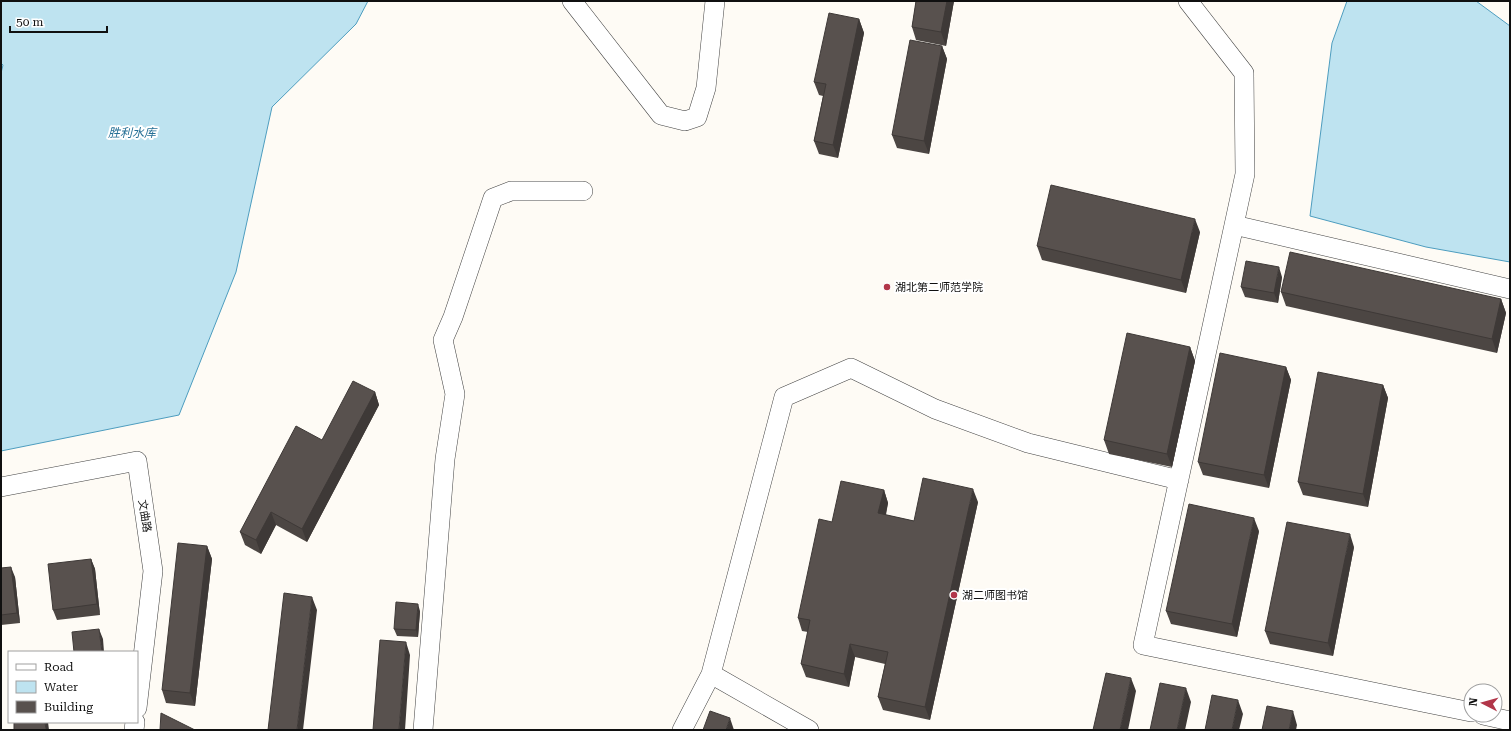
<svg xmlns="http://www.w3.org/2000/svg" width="1511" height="731" font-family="'Roboto Serif','Noto Sans SC',serif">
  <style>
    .water { fill: #bee3f0; stroke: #4d9dbf }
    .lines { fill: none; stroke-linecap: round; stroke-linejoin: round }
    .minor-casing { stroke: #434343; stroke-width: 20 }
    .minor { stroke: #fff; stroke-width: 19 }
    .wall { fill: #4c4643 }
    .shaded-wall { fill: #3e3937 }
    .building { fill: #58514e; stroke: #3e3937 }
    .poi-dot { fill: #b23649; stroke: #fff; stroke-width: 1.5 }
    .labels { text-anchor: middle; stroke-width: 4; stroke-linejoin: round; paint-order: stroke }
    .poi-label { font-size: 11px; fill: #101010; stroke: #fff; text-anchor: start }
    .street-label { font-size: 11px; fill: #101010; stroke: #fff }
    .water-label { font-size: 12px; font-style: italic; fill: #267096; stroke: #fff }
  </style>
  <rect width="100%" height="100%" fill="#fefbf5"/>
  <path class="water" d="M1,1H368L356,24L272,107L236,272L179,415L1,451V73L3,65L1,63Z
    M1347,1H1476L1510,26V262L1426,247L1310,216L1332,43Z"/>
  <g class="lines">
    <defs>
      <path id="minor" d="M572,1L661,115L685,121L697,117L706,88L715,1
        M1188,1L1244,73L1245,174L1234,225
        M1,487L137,461L153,571L137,708
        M711,674L784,397L851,368L935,409L1028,443L1179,480
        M1471,712L1143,645L1234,225L1510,289
        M1483,715L1510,721
        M134,730L135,722
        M423,730L445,459L455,394L443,340L453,317L493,198L511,191H583
        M682,730L711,674L809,730"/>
    </defs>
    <use href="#minor" class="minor-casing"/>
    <use href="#minor" class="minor"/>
  </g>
  <path class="wall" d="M916,1H954L946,46L916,40L912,27Z
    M859,19L864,33L838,158L819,154L814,141L823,96L819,95L814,82Z
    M942,46L947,59L929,154L897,148L892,135Z
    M1200,232L1186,293L1042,260L1037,246Z
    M1282,277L1278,303L1245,297L1241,287Z
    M1281,292L1501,299L1506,313L1497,353L1286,306Z
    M1190,347L1195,361L1172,467L1109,454L1104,440Z
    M1286,367L1291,380L1269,488L1203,475L1198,462Z
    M1383,385L1388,398L1368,507L1303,495L1298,482Z
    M375,392L379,405L307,542L276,525L261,554L245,545L240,532L322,440Z
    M884,490L888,503L886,515L914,521L978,502L930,720L883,710L878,697L885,664L855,657L849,687L806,677L801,664L808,632L802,631L798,618L832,522Z
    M1259,531L1237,637L1171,624L1166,611Z
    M207,546L212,559L195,706L166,703L162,690Z
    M1354,547L1333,656L1270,644L1265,631Z
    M91,559L95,569L100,615L57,620L53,610Z
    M1,568L15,577L20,623L1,625Z
    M420,611L418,637L397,636L394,629Z"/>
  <path class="shaded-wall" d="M947,1H954L946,46L941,32Z
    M859,19L864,33L838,158L833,145Z
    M942,46L947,59L929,154L924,141Z
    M1195,219L1200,232L1186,293L1181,280Z
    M1279,267L1282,277L1278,303L1274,293Z
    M1501,299L1506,313L1497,353L1492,339Z
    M1190,347L1195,361L1172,467L1167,454Z
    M1286,367L1291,380L1269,488L1264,475Z
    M1383,385L1388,398L1368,507L1363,494Z
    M375,392L379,405L307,542L302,529Z
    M973,489L978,502L930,720L925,707Z
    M884,490L888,503L883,526L878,513Z
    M271,512L276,525L261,554L256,540Z
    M1254,518L1259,531L1237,637L1232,624Z
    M1350,534L1354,547L1333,656L1328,643Z
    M207,546L212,559L195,706L190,693Z
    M91,559L95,569L100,615L97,604Z
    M11,567L15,577L20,623L17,613Z
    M312,597L317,610L303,730H297Z
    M418,604L420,611L418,637L416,630Z
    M99,629L103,639L104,652H102Z
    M406,642L410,655L405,730H399Z
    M850,644L855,657L849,687L844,674Z
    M1131,678L1136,691L1128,730H1120Z
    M1186,688L1191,702L1185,730H1177Z
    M1238,700L1243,714L1239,730H1232Z
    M1293,711L1297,725L1296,730H1289Z
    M730,718L734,730H726Z
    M45,722H48L49,730H46Z"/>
  <path class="building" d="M916,1H947L941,32L912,27Z
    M829,13L859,19L833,145L814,141L826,84L814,82Z
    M910,40L942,46L924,141L892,135Z
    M1051,185L1195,219L1181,280L1037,246Z
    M1290,252L1501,299L1492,339L1281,292Z
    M1246,261L1279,267L1274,293L1241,287Z
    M1127,333L1190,347L1167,454L1104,440Z
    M1220,353L1286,367L1264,475L1198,462Z
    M1318,372L1383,385L1363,494L1298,482Z
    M353,381L375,392L302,529L271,512L256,540L240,532L296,426L322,440Z
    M923,478L973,489L925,707L878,697L888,652L850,644L844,674L801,664L810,620L798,618L819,519L832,522L841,481L884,490L878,513L914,521Z
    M1189,504L1254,518L1232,624L1166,611Z
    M1287,522L1350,534L1328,643L1265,631Z
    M178,543L207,546L190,693L162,690Z
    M91,559L97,604L53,610L48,564Z
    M11,567L17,613L1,615V568Z
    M284,593L312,597L297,730H268Z
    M396,602L418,604L416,630L394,629Z
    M99,629L102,652H74L72,632Z
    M380,640L406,642L399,730H373Z
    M1106,673L1131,678L1120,730H1093Z
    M1160,683L1186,688L1177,730H1150Z
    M1212,695L1238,700L1232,730H1205Z
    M1267,706L1293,711L1289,730H1262Z
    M710,711L730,718L726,730H703Z
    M161,713L195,730H160Z
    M14,722H45L46,730H14Z"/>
  <g class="poi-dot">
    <circle cx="887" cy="287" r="4"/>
    <circle cx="954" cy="595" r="4"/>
  </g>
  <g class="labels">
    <g class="poi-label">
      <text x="895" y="291">湖北第二师范学院</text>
      <text x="962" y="599">湖二师图书馆</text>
    </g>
    <g class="street-label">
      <text transform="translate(145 516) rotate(81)" y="4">文曲路</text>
    </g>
    <g class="water-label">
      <text x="132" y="137">胜利水库</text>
    </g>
  </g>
  <rect width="1511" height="731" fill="none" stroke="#101010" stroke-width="4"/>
  <rect x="8" y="651" width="130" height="72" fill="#ffffff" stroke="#9f9f9f"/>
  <rect x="16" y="664" width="20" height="6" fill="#ffffff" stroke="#9f9f9f"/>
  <text x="44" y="671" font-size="12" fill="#101010">Road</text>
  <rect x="16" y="681" width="20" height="12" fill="#bee3f0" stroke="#9f9f9f"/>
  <text x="44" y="691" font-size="12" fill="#101010">Water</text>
  <rect x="16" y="701" width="20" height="12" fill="#58514e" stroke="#9f9f9f"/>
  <text x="44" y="711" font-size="12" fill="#101010">Building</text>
  <g transform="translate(1483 703) rotate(276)"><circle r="19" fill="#ffffff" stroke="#9f9f9f"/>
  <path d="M0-3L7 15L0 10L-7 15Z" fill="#b23649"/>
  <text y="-6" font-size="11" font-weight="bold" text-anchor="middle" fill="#101010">N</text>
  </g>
  <path d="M10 26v6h97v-6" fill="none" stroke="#101010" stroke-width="2"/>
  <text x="16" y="26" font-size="12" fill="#101010" stroke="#ffffff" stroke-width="3" paint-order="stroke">50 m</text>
</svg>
